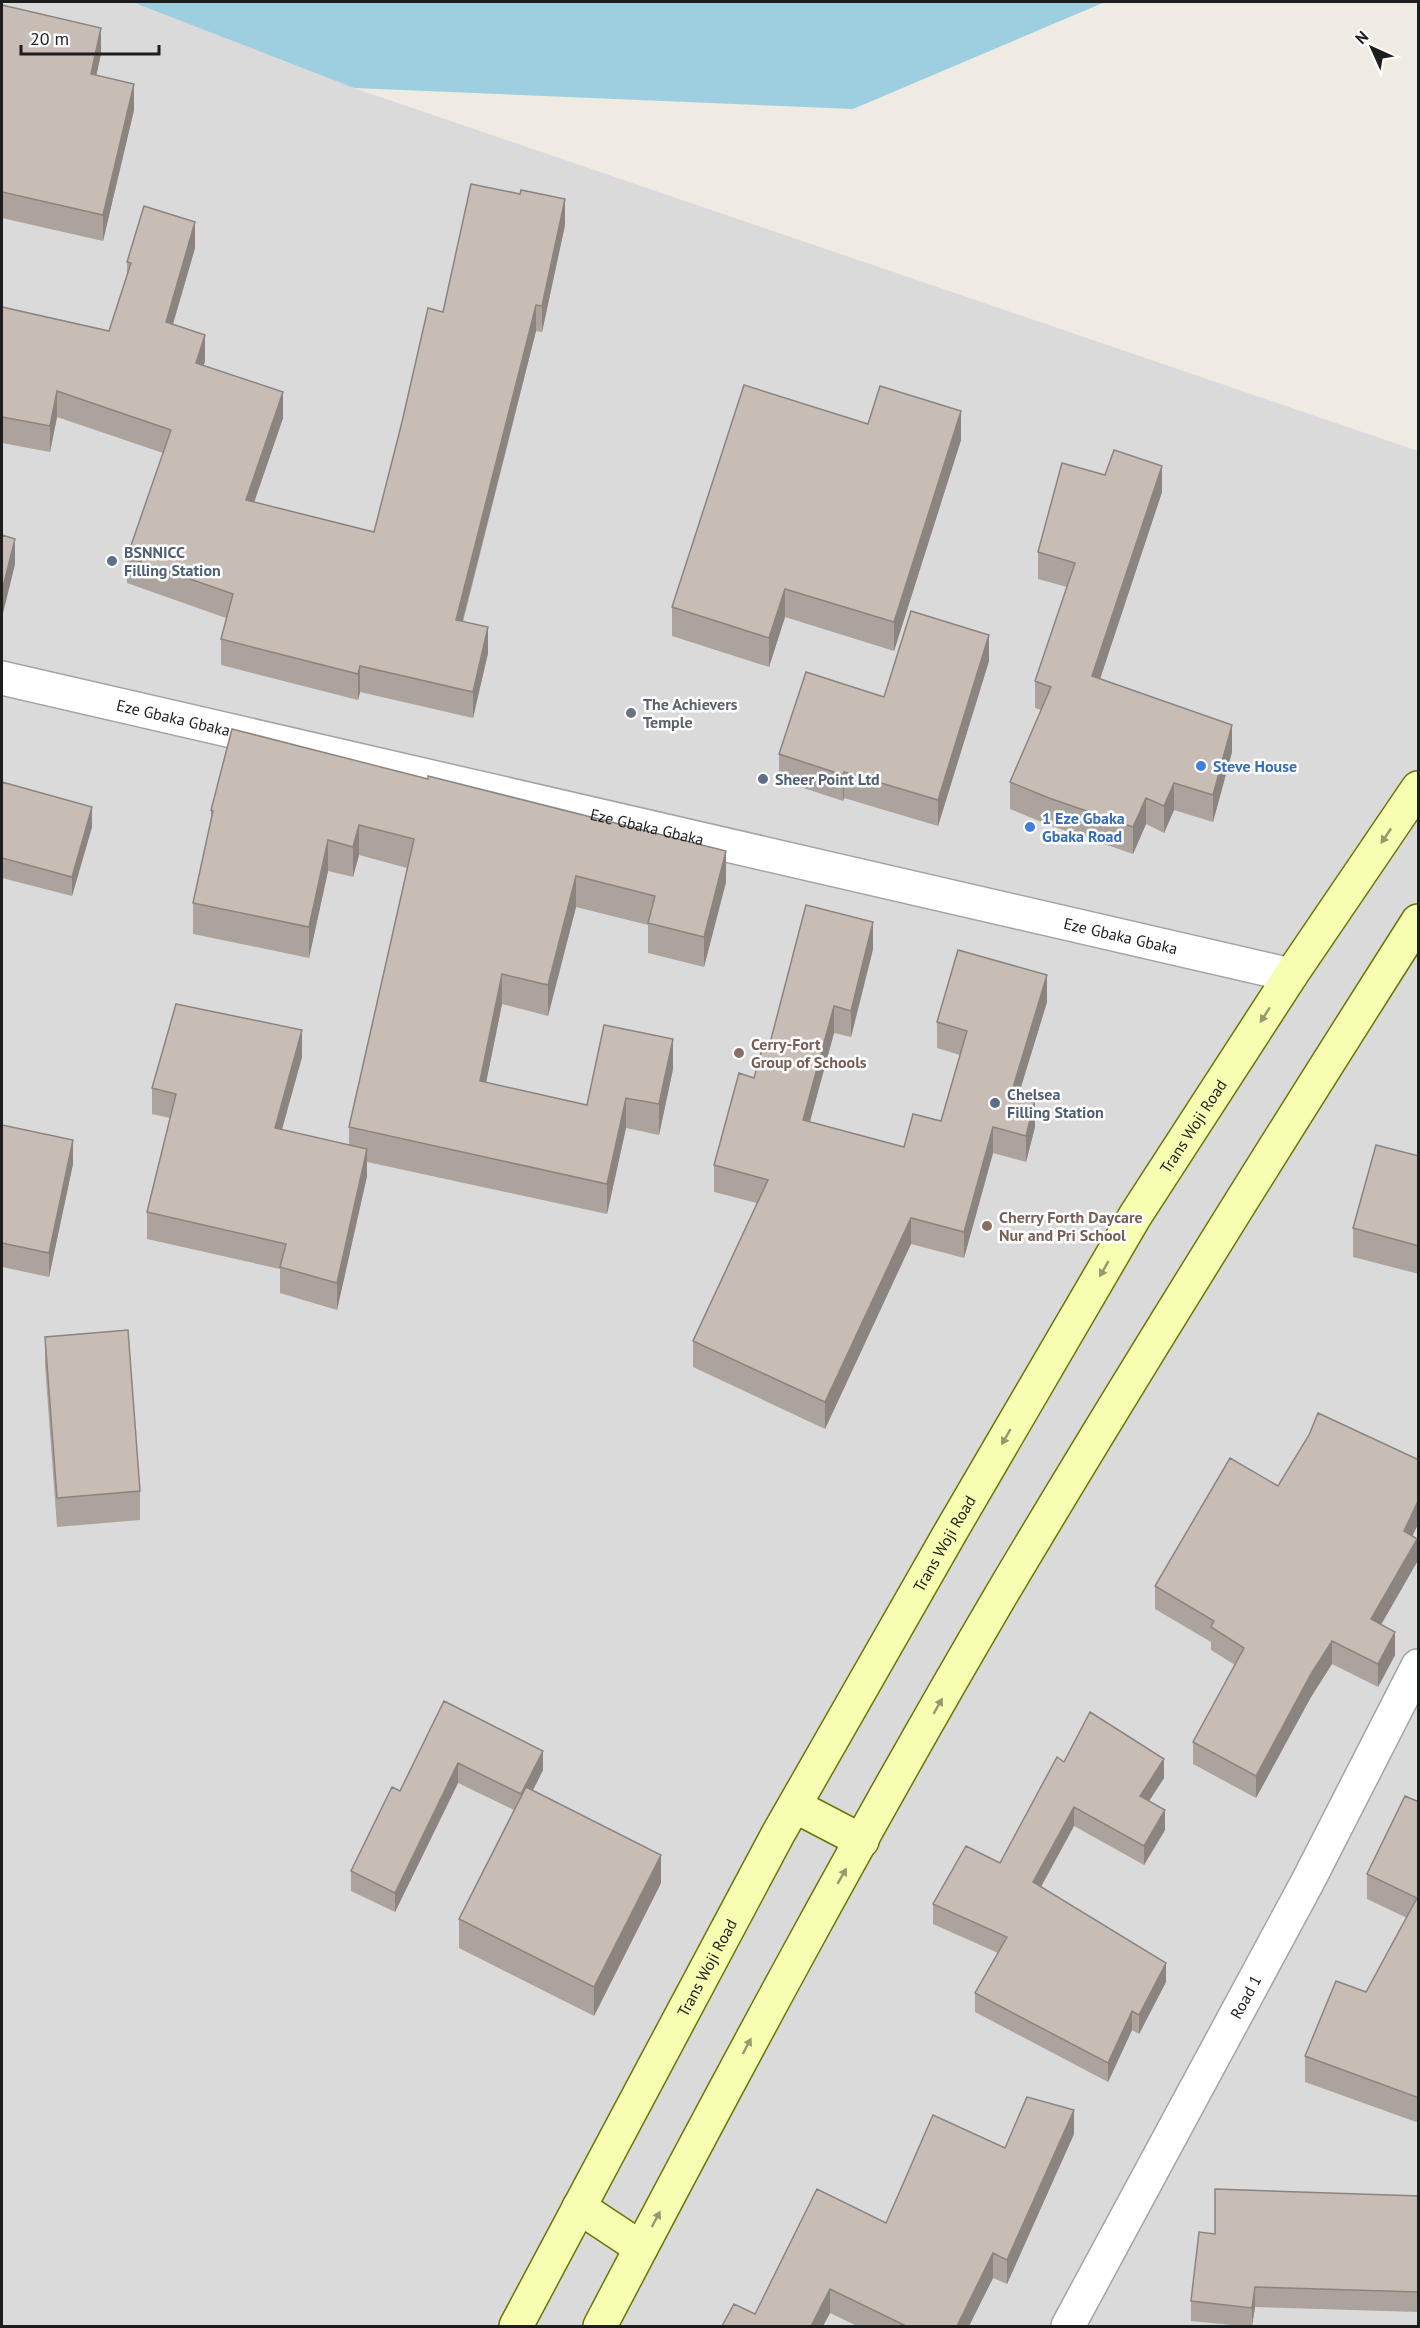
<svg xmlns="http://www.w3.org/2000/svg" width="1420" height="2328" font-family="'PT Sans',sans-serif">
  <style>
    .residential { fill: #dbdada }
    .water { fill: #9ecfe0 }
    .lines { fill: none; stroke-linecap: round; stroke-linejoin: round }
    .street-casing { stroke: #a4a4a4; stroke-width: 36 }
    .secondary-casing { stroke: #677800; stroke-width: 36 }
    .street { stroke: #fff; stroke-width: 33 }
    .secondary { stroke: #f8feb1; stroke-width: 33 }
    .wall { fill: #aba39c }
    .shaded-wall { fill: #8b847f }
    .building { fill: #c7bdb5; stroke: #8b847f; stroke-width: 1.5 }
    .oneway { fill: #95996e }
    .service-dot { fill: #5c6f8a; stroke: #fff; stroke-width: 2 }
    .worship-dot { fill: #6b7280; stroke: #fff; stroke-width: 2 }
    .shop-dot { fill: #3f7fe0; stroke: #fff; stroke-width: 2 }
    .education-dot { fill: #8d6e63; stroke: #fff; stroke-width: 2 }
    .labels { text-anchor: middle; stroke-width: 5; stroke-linejoin: round; paint-order: stroke }
    .service-label { font-size: 16px; font-weight: bold; fill: #4e5e75; stroke: #fff; text-anchor: start }
    .worship-label { font-size: 16px; font-weight: bold; fill: #5b616d; stroke: #fff; text-anchor: start }
    .street-label { font-size: 16px; fill: #1d1d1d; stroke: #fff }
    .shop-label { font-size: 16px; font-weight: bold; fill: #366cbe; stroke: #fff; text-anchor: start }
    .education-label { font-size: 16px; font-weight: bold; fill: #785e54; stroke: #fff; text-anchor: start }
  </style>
  <rect width="100%" height="100%" fill="#efebe2"/>
  <path class="residential" d="M2,2H132L354,88L1418,451V2326H2Z"/>
  <path class="water" d="M132,2H1105L853,109L354,88Z"/>
  <g class="lines">
    <defs>
      <g id="street">
        <path id="s1" d="M2,678L1291,975"/>
        <path id="s2" d="M1068,2326L1307,1883L1418,1666"/>
      </g>
      <g id="secondary">
        <path d="M795,1806L862,1841"/>
        <path d="M579,2207L641,2248"/>
        <path id="s3" d="M516,2326L778,1834L950,1533L1135,1216L1291,975L1418,788"/>
        <path d="M600,2326C729,2080 860,1835 1001,1595C1136,1368 1276,1144 1418,921"/>
      </g>
    </defs>
    <use href="#street" class="street-casing"/>
    <use href="#secondary" class="secondary-casing"/>
    <use href="#street" class="street"/>
    <use href="#secondary" class="secondary"/>
  </g>
  <path class="wall" d="M2,5L101,54L96,75L134,110L103,241L2,218Z
    M565,225L542,332L536,331L463,622L488,653L473,718L360,692L358,700L221,665V639L226,618L127,583V557L163,453L57,417L50,452L2,443V307L109,331L127,278V262L195,248L173,324L205,361L203,366L283,418L254,502L374,532L443,312Z
    M868,424L961,440L894,651L785,617L769,667L672,636V607Z
    M1162,492L1100,679L1232,752L1213,822L1174,810L1164,833L1146,824L1133,854L1049,825L1010,809V782L1041,710L1035,708V681L1067,587L1038,579V552Z
    M2,535L15,564L2,617Z
    M989,661L938,826L844,798L843,801L779,780V754L884,697Z
    M232,729L726,882L704,967L648,953V925L576,907L548,1016L502,1004L486,1083L587,1105L673,1069L659,1135L626,1128L607,1214L367,1162V1176L337,1310L280,1293V1269L147,1239V1212L170,1118L152,1114V1088L302,1057L282,1130L349,1145V1127L407,868L359,855L353,877L328,871L309,958L193,934V903L211,822V810Z
    M2,782L92,827L72,896L2,878Z
    M873,949L851,1037L834,1033L810,1122L904,1147L941,1121L960,1055L937,1048V1022L1047,1002L1018,1096L1035,1127L1026,1162L993,1153L964,1258L911,1244L825,1429L693,1367V1341L757,1203L714,1192V1165L754,1078L770,1043Z
    M2,1125L73,1164L49,1277L2,1267Z
    M1419,1156V1274L1353,1257V1228Z
    M45,1337L140,1491V1520L57,1527L45,1365Z
    M1419,1460V1522L1412,1536L1417,1562L1381,1625L1395,1655L1378,1687L1332,1664L1311,1697L1256,1798L1193,1764V1742L1235,1665L1211,1650V1642L1155,1609V1586Z
    M444,1701L543,1770L533,1790L661,1883L594,2016L459,1948V1919L514,1810L458,1783L395,1912L351,1891V1871L400,1791Z
    M1064,1762L1164,1778L1149,1801L1165,1830L1144,1865L1074,1826L1041,1887L1166,1982L1139,2034L1132,2030L1108,2082L975,2012V1993L998,1953L933,1924V1904L1000,1863Z
    M1419,1802V2123L1305,2082V2056L1366,1992L1407,1918L1367,1899V1874Z
    M1074,2134L1007,2284L993,2278L969,2326H857L830,2313L823,2326H722L755,2314L886,2223Z
    M1419,2196V2326L1418,2312L1255,2307L1252,2326H1242L1191,2321V2301L1215,2234Z"/>
  <path class="shaded-wall" d="M101,28V54L91,100V74Z
    M134,84V110L103,241V215Z
    M565,199V225L542,332V306Z
    M195,222V248L166,348V322Z
    M536,305V331L456,646V620Z
    M205,335V361L196,389V363Z
    M57,391V417L50,452V426Z
    M283,392V418L246,526V500Z
    M961,411V440L894,651V622Z
    M1162,466V492L1092,703V676Z
    M15,539V564L2,617V591Z
    M785,589V617L769,667V638Z
    M488,627V653L473,718V692Z
    M989,635V661L938,826V800Z
    M360,666V692L358,700V674Z
    M1232,725V752L1213,822V795Z
    M844,772V798L843,801V775Z
    M1174,783V810L1164,833V806Z
    M1146,798V824L1133,854V827Z
    M92,807V827L72,896V877Z
    M359,825V855L353,877V847Z
    M328,840V871L309,958V927Z
    M726,851V882L704,967V937Z
    M576,876V907L548,1016V985Z
    M873,922V949L851,1037V1011Z
    M502,974V1004L480,1112V1081Z
    M1047,975V1002L1011,1120V1094Z
    M834,1006V1033L803,1146V1120Z
    M302,1030V1057L275,1154V1128Z
    M673,1039V1069L659,1135V1104Z
    M626,1098V1128L607,1214V1184Z
    M1035,1100V1127L1026,1162V1136Z
    M993,1127V1153L964,1258V1232Z
    M73,1140V1164L49,1277V1253Z
    M367,1149V1176L337,1310V1283Z
    M911,1218V1244L825,1429V1402Z
    M1419,1499V1522L1404,1554V1531Z
    M1417,1539V1562L1371,1642V1619Z
    M1395,1632V1655L1378,1687V1664Z
    M1332,1641V1664L1311,1697L1256,1798V1776L1311,1674Z
    M543,1751V1770L521,1814V1794Z
    M1164,1759V1778L1140,1815V1796Z
    M458,1763V1783L395,1912V1893Z
    M1074,1807V1826L1033,1901V1882Z
    M1165,1810V1830L1144,1865V1846Z
    M661,1855V1883L594,2016V1987Z
    M1166,1963V1982L1139,2034V2015Z
    M1132,2011V2030L1108,2082V2063Z
    M1074,2110V2134L1007,2284V2260Z
    M993,2253V2278L969,2326H957Z
    M1255,2287V2307L1252,2326V2308Z
    M830,2289V2313L823,2326H811Z"/>
  <path class="building" d="M2,5L101,28L91,74L134,84L103,215L2,192Z
    M471,184L520,194L521,190L565,199L542,306L536,305L456,620L488,627L473,692L360,666L358,674L221,639L233,594L127,557L171,430L57,391L50,426L2,417V307L109,331L131,263L127,262L144,206L195,222L166,322L205,335L196,363L283,392L246,500L374,532L402,422L428,308L443,312Z
    M744,385L868,424L880,386L961,411L894,622L785,589L769,638L672,607Z
    M1114,450L1162,466L1092,676L1232,725L1213,795L1174,783L1164,806L1146,798L1133,827L1049,798L1010,782L1051,687L1035,681L1075,563L1038,552L1062,463L1105,475Z
    M2,535L15,539L2,591Z
    M911,611L989,635L938,800L844,772L843,775L779,754L806,672L884,697Z
    M232,729L428,779V776L726,851L704,937L648,923L655,896L576,876L548,985L502,974L480,1081L587,1105L604,1025L673,1039L659,1104L626,1098L607,1184L349,1127L414,839L359,825L353,847L328,840L309,927L193,903L213,811L211,810Z
    M2,782L92,807L72,877L2,858Z
    M806,905L873,922L851,1011L834,1006L803,1120L904,1147L913,1114L941,1121L967,1031L937,1022L958,950L1047,975L1011,1094L1035,1100L1026,1136L993,1127L964,1232L911,1218L825,1402L693,1341L768,1180L714,1165L739,1073L754,1078L764,1042L770,1043Z
    M176,1004L302,1030L275,1128L367,1149L337,1283L280,1267L286,1244L147,1212L176,1094L152,1088Z
    M2,1125L73,1140L49,1253L2,1243Z
    M1376,1145L1419,1156V1246L1353,1228Z
    M128,1330L140,1491L57,1498L45,1337Z
    M1318,1413L1419,1460V1499L1404,1531L1417,1539L1371,1619L1395,1632L1378,1664L1332,1641L1311,1674L1256,1776L1193,1742L1244,1648L1211,1627L1214,1621L1155,1586L1230,1458L1278,1486L1309,1435Z
    M444,1701L543,1751L521,1794L458,1763L395,1893L351,1871L392,1787L400,1791Z
    M1090,1712L1164,1759L1140,1796L1165,1810L1144,1846L1074,1807L1033,1882L1166,1963L1139,2015L1132,2011L1108,2063L975,1993L1007,1937L933,1904L966,1846L1000,1863L1057,1757L1064,1762Z
    M526,1787L661,1855L594,1987L459,1919Z
    M1405,1796L1419,1802V2098L1305,2056L1336,1981L1366,1992L1417,1898L1367,1874Z
    M1027,2097L1074,2110L1007,2260L993,2253L957,2326H906L830,2289L811,2326H722L734,2304L755,2314L817,2189L886,2223L933,2115L1005,2148Z
    M1215,2189L1419,2196V2292L1255,2287L1252,2308L1191,2301L1199,2232L1215,2234Z"/>
  <defs><path id="oneway-solid" d="M-6-.8H1V-3.2L6.5 0L1 3.2V.8H-6Z" transform="scale(1.5)"/></defs>
  <g class="oneway">
    <use href="#oneway-solid" transform="translate(1386 836) rotate(124)"/>
    <use href="#oneway-solid" transform="translate(1265 1015) rotate(123)"/>
    <use href="#oneway-solid" transform="translate(1104 1269) rotate(120)"/>
    <use href="#oneway-solid" transform="translate(1006 1437) rotate(120)"/>
    <use href="#oneway-solid" transform="translate(938 1706) rotate(-60)"/>
    <use href="#oneway-solid" transform="translate(842 1876) rotate(-60)"/>
    <use href="#oneway-solid" transform="translate(747 2046) rotate(-62)"/>
    <use href="#oneway-solid" transform="translate(656 2219) rotate(-62)"/>
  </g>
  <g class="service-dot">
    <circle cx="112" cy="561" r="6"/>
    <circle cx="763" cy="779" r="6"/>
    <circle cx="995" cy="1103" r="6"/>
  </g>
  <circle class="worship-dot" cx="631" cy="713" r="6"/>
  <g class="shop-dot">
    <circle cx="1201" cy="766" r="6"/>
    <circle cx="1030" cy="827" r="6"/>
  </g>
  <g class="education-dot">
    <circle cx="739" cy="1053" r="6"/>
    <circle cx="987" cy="1226" r="6"/>
  </g>
  <g class="labels">
    <g class="service-label">
      <text x="124" y="558">BSNNICC<tspan x="124" dy="18">Filling Station</tspan></text>
      <text x="775" y="785">Sheer Point Ltd</text>
      <text x="1007" y="1100">Chelsea<tspan x="1007" dy="18">Filling Station</tspan></text>
    </g>
    <g class="worship-label">
      <text x="643" y="710">The Achievers<tspan x="643" dy="18">Temple</tspan></text>
    </g>
    <g class="street-label">
      <text dy="6" stroke="none"><textPath href="#s1" startOffset="176">Eze Gbaka Gbaka</textPath></text>
      <text dy="6" stroke="none"><textPath href="#s1" startOffset="662">Eze Gbaka Gbaka</textPath></text>
      <text dy="6" stroke="none"><textPath href="#s1" startOffset="1148">Eze Gbaka Gbaka</textPath></text>
      <text dy="6" stroke="none"><textPath href="#s3" startOffset="1378">Trans Woji Road</textPath></text>
      <text dy="6" stroke="none"><textPath href="#s3" startOffset="892">Trans Woji Road</textPath></text>
      <text dy="6" stroke="none"><textPath href="#s3" startOffset="406">Trans Woji Road</textPath></text>
      <text dy="6" stroke="none"><textPath href="#s2" startOffset="374">Road 1</textPath></text>
    </g>
    <g class="shop-label">
      <text x="1213" y="772">Steve House</text>
      <text x="1042" y="824">1 Eze Gbaka<tspan x="1042" dy="18">Gbaka Road</tspan></text>
    </g>
    <g class="education-label">
      <text x="751" y="1050">Cerry-Fort<tspan x="751" dy="18">Group of Schools</tspan></text>
      <text x="999" y="1223">Cherry Forth Daycare<tspan x="999" dy="18">Nur and Pri School</tspan></text>
    </g>
  </g>
  <rect width="1420" height="2328" fill="none" stroke="#1d1d1d" stroke-width="6"/>
  <g transform="translate(1372 48) rotate(315)" stroke="#ffffff" stroke-width="4.5" paint-order="stroke">
  <path d="M0-4.5L10 22L0 15L-10 22Z" fill="#1d1d1d"/>
  <text y="-9" font-size="16" font-weight="bold" text-anchor="middle" fill="#1d1d1d">N</text>
  </g>
  <path d="M21 45v9h138v-9" fill="none" stroke="#1d1d1d" stroke-width="3"/>
  <text x="30" y="45" font-size="18" fill="#1d1d1d" stroke="#ffffff" stroke-width="4.5" paint-order="stroke">20 m</text>
</svg>
